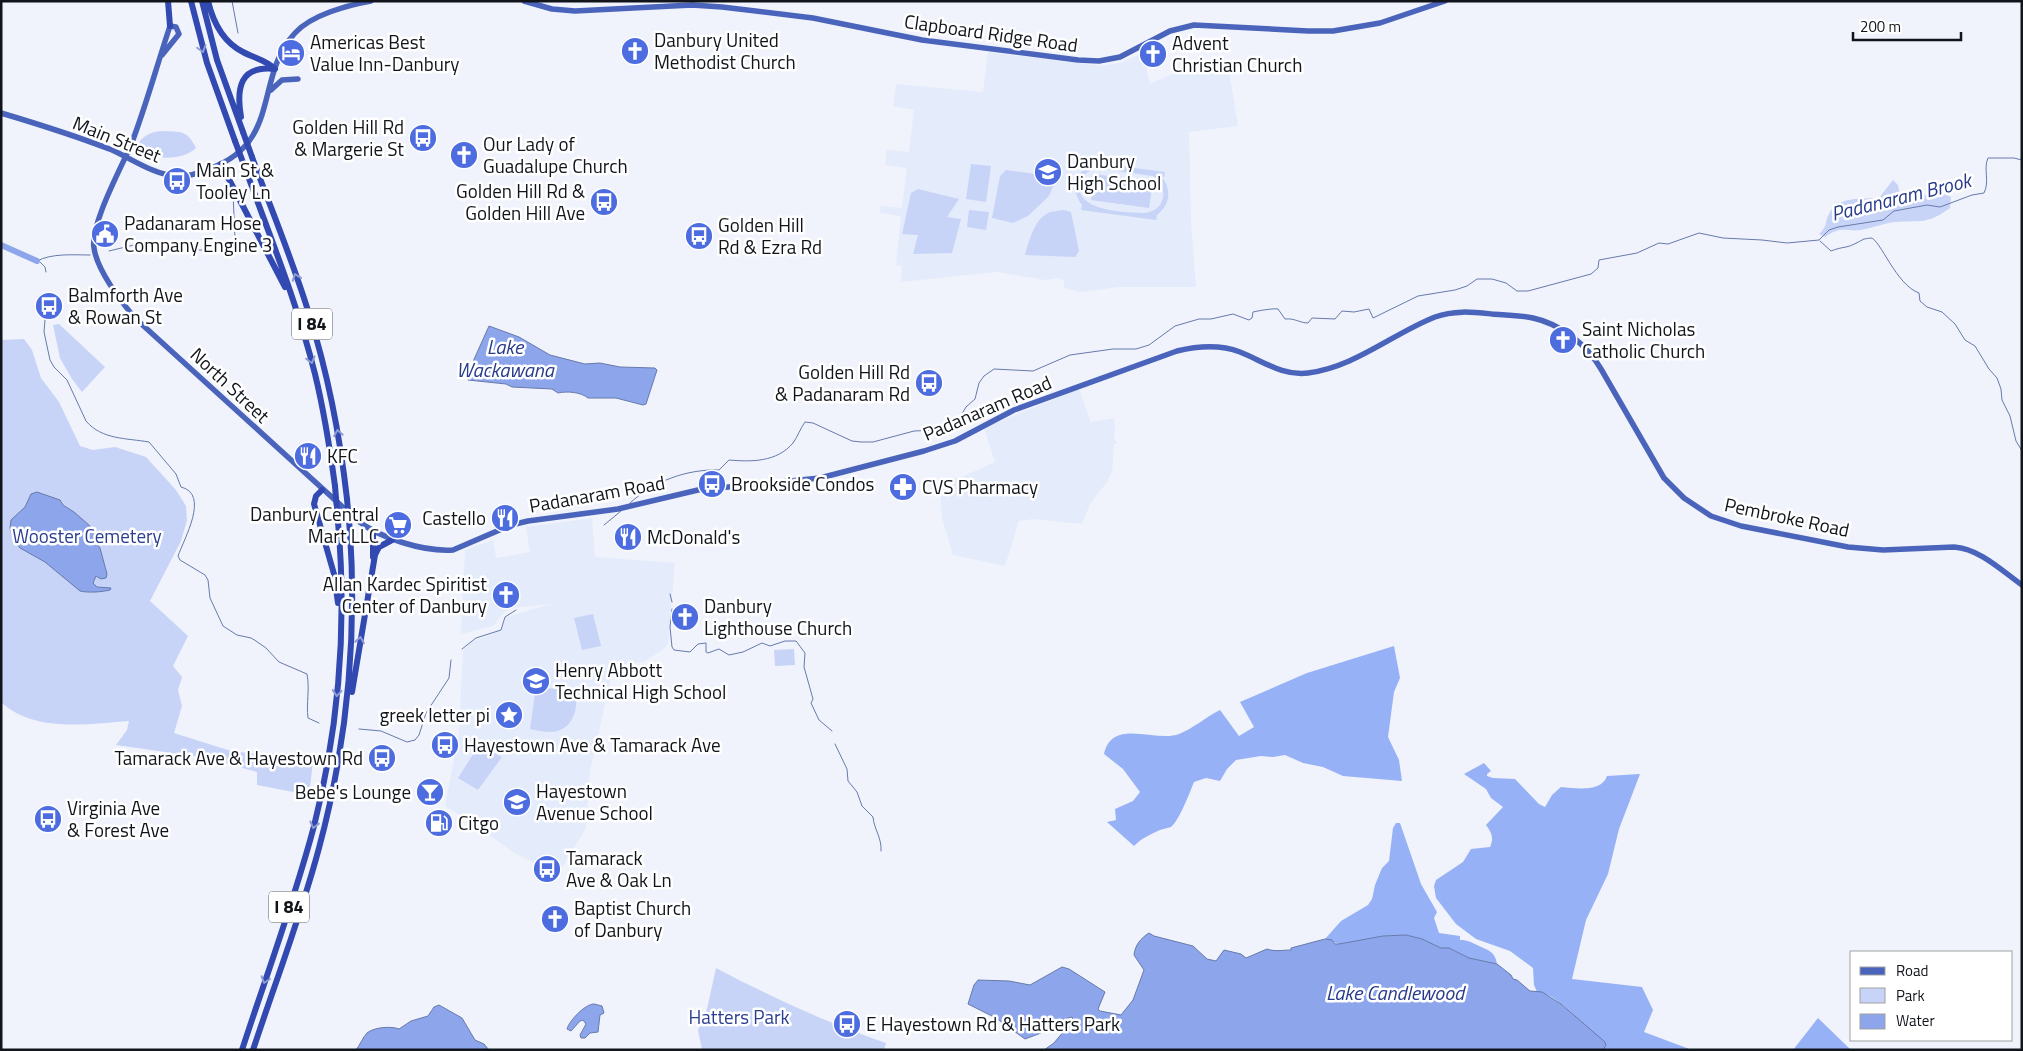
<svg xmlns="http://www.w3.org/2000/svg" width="2023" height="1051" font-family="'Titillium Web',sans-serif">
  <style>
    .built { fill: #e4ebfb }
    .green { fill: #c7d4f7; fill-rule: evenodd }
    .forest { fill: #97b1f7 }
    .water { fill: #8ca5eb; stroke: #677aac }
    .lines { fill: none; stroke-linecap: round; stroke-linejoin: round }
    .stream { stroke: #677aac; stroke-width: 1 }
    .river { stroke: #8ca5eb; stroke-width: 6 }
    .major { stroke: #4a64bc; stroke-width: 5.5 }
    .highway { stroke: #3149b0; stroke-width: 6 }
    .highway-bridge { stroke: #3149b0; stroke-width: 6 }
    .oneway { stroke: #8e9bd4 }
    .labels { text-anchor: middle; stroke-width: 5; stroke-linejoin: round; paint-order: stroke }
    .shield { fill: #fff; stroke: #585a5f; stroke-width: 1 }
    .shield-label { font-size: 18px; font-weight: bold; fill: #11141a }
    .street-label { font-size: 19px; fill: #11141a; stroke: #fff }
    .poi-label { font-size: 19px; fill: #11141a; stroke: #fff; text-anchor: start }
    .park-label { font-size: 19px; fill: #2a3e8f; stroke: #fff }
    .water-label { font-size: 20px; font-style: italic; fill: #273b8b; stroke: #fff }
  </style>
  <rect width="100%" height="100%" fill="#f0f3fb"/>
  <path class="built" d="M988,52L1103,66L1119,63L1143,53L1150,84L1195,64L1228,65L1238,126L1189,132L1191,223L1196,287H1119L1081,292L1064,288V281L1059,278L1045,280L996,272L901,282L902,266L896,265L901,216L880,213L881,206L902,208L907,168L885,165L887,150L909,152L914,110L893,106L896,84L983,92Z
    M1079,389L1091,422L1114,418L1115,430L1114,440L1118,443L1114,444L1112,472L1107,482L1090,504L1082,524L1033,519L1019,521L1005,566L953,555L942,518L940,483L964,476L995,462L984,428Z
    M592,518L595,557L675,563L668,643L665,648L644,662L612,665L613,669L590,771L586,828L558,874L516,854L474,824L445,806L459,732L463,650L472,642L501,630L506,617L547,605L564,603L511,608L503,613L493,626L461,634L465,550L493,540L496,558L530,552L526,527Z"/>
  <path class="green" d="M163,131C182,132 187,130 196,148C183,161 148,162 138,144C143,135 153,131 163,131Z
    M1089,162L1165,172L1164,177H1162C1172,190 1170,205 1157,215L1156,220L1081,210L1082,205C1074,194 1072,181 1082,171C1085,167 1088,168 1089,162ZM1096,168L1153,176C1170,188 1165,211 1145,213C1127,212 1075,212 1080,184C1081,176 1088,171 1096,168Z
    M971,164L991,166L986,202L966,199Z
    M1006,170L1057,177L1049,196L1028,216L1013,223L992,218L1000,176Z
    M1094,174L1153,182L1149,208L1091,200Z
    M1893,180L1898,185L1900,196L1913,199L1924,195L1936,197L1945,194L1951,197L1950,208C1926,225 1922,220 1895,222C1884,223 1873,228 1861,230C1843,232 1843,225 1825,237L1819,234C1829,224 1824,223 1829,214C1837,196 1863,199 1879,198Z
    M918,189L959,199L947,217L961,219L952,253L913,254L918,235L902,234L911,193Z
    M969,210L989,212L986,230L967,227Z
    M1064,210L1071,212L1079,251L1075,257L1025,255C1029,241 1034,220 1048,213C1052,211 1059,211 1064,210Z
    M59,324L105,367L82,392L72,379L60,358L53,325Z
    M24,339L32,350L41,378L59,402L80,446L93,450L115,447L146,457L176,490L186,506L187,520L181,541L150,601L188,636L173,666L182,677L178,690L182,706L174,733L231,751L249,753L314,754L309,795L257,785V772L207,758L116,745L127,730L129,721C88,724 34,733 1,702V340Z
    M593,614L601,646L582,650L574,618Z
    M794,649L795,665L775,666L774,650Z
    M540,688L575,689C579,708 574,731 550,732C544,732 536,730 530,729L535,693Z
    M479,745L502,757L478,790L458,778Z
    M716,968C771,997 827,1023 886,1043L884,1050H702L698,1030L707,1009Z"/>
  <path class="forest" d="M1394,646L1400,678L1394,692L1388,737L1399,760L1402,781L1343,776L1323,767L1303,763L1285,755L1273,757L1261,756L1236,760L1227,769L1220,781L1206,778L1194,782C1190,792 1179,821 1171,827C1168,828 1163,829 1160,830C1149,835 1142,838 1134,846L1107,822L1116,820L1115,809L1133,801L1140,792L1123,769L1104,754C1112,717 1156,743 1179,734C1194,728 1206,717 1220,710L1239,736L1254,727L1240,702L1307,673Z
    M1484,763L1491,771L1487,774V776L1493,778L1515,779L1539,804L1545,807L1552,795L1561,787C1575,788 1601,793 1607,776L1640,774L1619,829L1608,874L1586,920L1572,979L1642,987L1653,1010L1644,1032L1692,1050H1603L1606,1045L1605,1042C1586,1031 1559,993 1537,992L1534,985L1533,968L1510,951L1476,939L1456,924L1436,898L1434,886L1436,880L1463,862L1471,849L1490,847C1494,838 1492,833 1486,825L1503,807L1491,798L1486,789L1464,774Z
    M1396,823H1400L1421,884L1437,912L1434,918L1439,933L1460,936V940C1467,940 1468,941 1475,944C1486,950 1495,950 1497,964L1469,958L1449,948H1441L1422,939L1406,935L1383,936L1339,944L1325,939L1341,921L1368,905L1372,899L1375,885L1382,868L1389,861L1393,828Z
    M1818,1018L1851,1050H1793Z"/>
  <path class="water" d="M489,326L519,337L550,355L585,364L600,363L620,367L655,368L657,370L646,404L643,405L616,398H588C581,392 567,391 558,393L552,389L512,387L506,384L468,380L467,375Z
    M37,492L60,500L63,505L74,512L90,526L94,532L95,541L100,548L107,574L106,578L101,579L96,576L93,583L97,587L111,588L110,590C102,592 88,593 80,591L45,562L20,548L13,539L10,528L11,520L25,507L31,494Z
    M1149,933L1154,936L1193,946L1207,959L1216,961L1224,950L1241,954L1246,958L1267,949C1275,952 1283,950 1291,950V948L1325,939L1332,940L1335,944H1339L1383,936L1406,935L1422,939L1441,948H1449L1469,958L1497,964L1511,975L1513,979L1517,980L1530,991L1542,992L1561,1004L1605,1042L1606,1045L1603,1050H1044L1054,1043L1073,1020L1072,1017L1054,1022L1052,1021L1041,1033L1025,1039L996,1018L968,1004L974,985L978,980L1009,981L1030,985L1062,967L1069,969L1105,992L1098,1009L1100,1011L1121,1015L1133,1000L1144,970L1134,955C1135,945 1141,938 1149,933Z
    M594,1004L602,1006L604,1013L600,1015L598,1032L590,1033L585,1038H581L580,1035L586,1024L583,1020L580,1021L571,1031L567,1029C569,1021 585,1004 594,1004Z
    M439,1005L462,1018L475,1040L484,1044L489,1050H356C360,1045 363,1037 367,1033C374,1027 392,1026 399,1029L411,1021L428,1016L434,1007Z"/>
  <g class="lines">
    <path class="stream" d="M232,1L238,33
      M1820,241L1831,251C1836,249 1840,248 1846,247C1852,246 1858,242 1864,239C1865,239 1870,238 1871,238C1880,239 1896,285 1919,293L1920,301L1927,307L1942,312L1955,324L1965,340L1975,346L1989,369L1997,378L2001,389L2002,400L2010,416L2016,441L2022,451
      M109,251L142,243L182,250H209L230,244L235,238L233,193
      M37,261C52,253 73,255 90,255
      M39,261L45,267L46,272
      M46,308L44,332L50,360L54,367L67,380L86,421C102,440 127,438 149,442L176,474L181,487C210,494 184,539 178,556L180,560L205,575L208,580L210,598L223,626L237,635L251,638L256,641L266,648L279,662L307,674C310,690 306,703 308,718L319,723
      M2022,461V468
      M630,503C654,481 687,469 719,470L729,460C752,462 777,462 793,443C798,436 800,429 805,422L813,423L852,441L861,442H873L914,431L940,430L956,424L966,407L975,399L979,383L984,376L994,369L1033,371L1070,355L1113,349H1136L1149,345L1175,326L1199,319H1211L1233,314L1249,320L1252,318L1253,312C1257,311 1274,308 1278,309L1285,319C1295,318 1300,323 1308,323L1312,318L1335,319L1342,311L1354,312L1369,309L1373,318L1418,296L1455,290L1467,286L1477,279H1492L1506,283L1517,291H1528L1591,274L1598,268L1599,260L1637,253L1659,243L1668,244L1699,233L1723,238L1762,240L1787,243L1819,240L1829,230L1838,227L1883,220L1894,211L1927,205L1940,207L1972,195L1984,193C1990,181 1983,169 1988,158H2014L2022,160
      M604,525L621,511
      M670,594L672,602
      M672,609L670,627L672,647L674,650L690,652L698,644L706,643V652L708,653L719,649L729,655L743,652L762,643L770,646L785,641H796L805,653L804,667L813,699L811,703L819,720L832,731
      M462,649L476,638L501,630L505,617L516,610
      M359,729L381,731L407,742L415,740L419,735L426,713L449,678L451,660
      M835,744L847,769L848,781L857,792L862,806L873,817C874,829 882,838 881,851"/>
    <path class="river" d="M1,245L37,261"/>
    <path class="major" d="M524,1L552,9L575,11L692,5L722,7L813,18L922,40L1078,60L1099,61L1120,57L1170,31L1194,25L1308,31H1333L1380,23L1445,1
      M162,55L179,34L176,27L170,26C157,65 146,106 131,145C121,168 90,225 94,248C97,270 121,302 136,319L357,520C379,538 424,552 453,550L511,525L528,521L618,509L698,490L820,478L924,451L955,441L1014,410L1177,351C1198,346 1219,344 1240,352C1263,361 1282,376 1308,373C1355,367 1392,334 1435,317C1454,310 1472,312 1492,314C1505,315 1520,315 1533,318C1561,324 1587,345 1601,369L1664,478L1684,498L1711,516L1741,526L1848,547L1883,550L1954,547C1980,549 2001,570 2022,585
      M271,90L282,80L298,79
      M1,113C38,124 76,136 112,150C132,159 153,174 175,176C188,178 199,172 211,168C282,142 254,77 295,33C311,15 348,5 371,1"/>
    <path class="highway" d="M168,1L170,26
      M191,1L207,63L235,141
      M202,1L217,60L243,132
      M208,1C213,22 223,42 243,52C254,58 266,60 275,69
      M241,117C236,88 240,65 275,69
      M252,157C271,209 293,261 309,314C328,374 340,436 347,499
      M221,164L285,287
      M244,165C269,234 297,302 315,374C324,411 330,449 335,486
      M322,490L316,496L314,504L334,574L338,603
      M373,531V557
      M352,692L375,555L379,547L392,540
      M242,1050C266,976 294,902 314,826C339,727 347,624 338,522
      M253,1050C275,983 301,916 319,848C347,744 357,638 350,532"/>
    <path class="highway-bridge" d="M243,132L252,157
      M235,141L244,165
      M335,486L338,522
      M347,499L350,532"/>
  </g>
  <defs><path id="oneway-chevron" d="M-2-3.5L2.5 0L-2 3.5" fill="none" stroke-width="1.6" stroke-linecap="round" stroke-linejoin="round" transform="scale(1.25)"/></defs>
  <g class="oneway">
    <use href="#oneway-chevron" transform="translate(202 49) rotate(74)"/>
    <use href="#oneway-chevron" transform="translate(296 277) rotate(-110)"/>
    <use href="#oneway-chevron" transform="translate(311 360) rotate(75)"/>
    <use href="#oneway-chevron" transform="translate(338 433) rotate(-100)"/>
    <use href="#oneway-chevron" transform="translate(360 640) rotate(-81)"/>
    <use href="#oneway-chevron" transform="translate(337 693) rotate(95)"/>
    <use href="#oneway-chevron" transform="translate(314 825) rotate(104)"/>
    <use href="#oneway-chevron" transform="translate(265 980) rotate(108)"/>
  </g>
  <defs>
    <symbol id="church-disc" viewBox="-11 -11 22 22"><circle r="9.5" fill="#4c6ce0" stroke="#fff"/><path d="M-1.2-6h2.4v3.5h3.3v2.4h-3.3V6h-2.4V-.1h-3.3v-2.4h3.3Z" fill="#fff"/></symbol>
    <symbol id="hotel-disc" viewBox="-11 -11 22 22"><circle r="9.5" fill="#4c6ce0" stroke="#fff"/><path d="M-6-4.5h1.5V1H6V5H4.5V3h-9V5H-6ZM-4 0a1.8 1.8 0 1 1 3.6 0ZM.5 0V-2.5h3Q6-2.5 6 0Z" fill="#fff"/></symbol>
    <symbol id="bus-disc" viewBox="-11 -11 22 22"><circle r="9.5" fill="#4c6ce0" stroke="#fff"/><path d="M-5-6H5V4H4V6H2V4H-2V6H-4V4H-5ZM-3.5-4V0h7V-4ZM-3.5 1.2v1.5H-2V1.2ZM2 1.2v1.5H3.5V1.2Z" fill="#fff"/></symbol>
    <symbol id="school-disc" viewBox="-11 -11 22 22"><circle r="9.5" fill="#4c6ce0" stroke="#fff"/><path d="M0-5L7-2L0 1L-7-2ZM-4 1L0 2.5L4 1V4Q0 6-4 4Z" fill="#fff"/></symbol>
    <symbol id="civic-disc" viewBox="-11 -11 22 22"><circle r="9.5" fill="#4c6ce0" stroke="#fff"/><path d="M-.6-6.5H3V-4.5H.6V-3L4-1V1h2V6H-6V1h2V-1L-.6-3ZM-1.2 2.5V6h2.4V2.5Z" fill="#fff"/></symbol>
    <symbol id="restaurant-disc" viewBox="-11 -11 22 22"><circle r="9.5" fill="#4c6ce0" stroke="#fff"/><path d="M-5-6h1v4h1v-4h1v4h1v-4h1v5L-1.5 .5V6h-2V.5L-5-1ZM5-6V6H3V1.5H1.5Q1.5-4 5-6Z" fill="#fff"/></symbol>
    <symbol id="pharmacy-disc" viewBox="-11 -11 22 22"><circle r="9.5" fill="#4c6ce0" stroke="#fff"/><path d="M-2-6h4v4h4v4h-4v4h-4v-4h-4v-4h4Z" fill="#fff"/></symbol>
    <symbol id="supermarket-disc" viewBox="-11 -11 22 22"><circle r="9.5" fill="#4c6ce0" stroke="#fff"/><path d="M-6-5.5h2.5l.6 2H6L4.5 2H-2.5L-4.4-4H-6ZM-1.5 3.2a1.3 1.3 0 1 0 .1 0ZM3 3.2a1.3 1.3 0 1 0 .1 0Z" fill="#fff"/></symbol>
    <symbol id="sight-disc" viewBox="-11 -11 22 22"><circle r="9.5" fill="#4c6ce0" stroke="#fff"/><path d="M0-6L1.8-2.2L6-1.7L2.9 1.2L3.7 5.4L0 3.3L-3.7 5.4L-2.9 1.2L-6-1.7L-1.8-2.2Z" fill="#fff"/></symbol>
    <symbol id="bar-disc" viewBox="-11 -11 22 22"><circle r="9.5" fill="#4c6ce0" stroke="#fff"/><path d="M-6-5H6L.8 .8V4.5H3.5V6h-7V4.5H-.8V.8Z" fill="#fff"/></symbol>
    <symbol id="fuel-disc" viewBox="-11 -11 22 22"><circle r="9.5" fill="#4c6ce0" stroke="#fff"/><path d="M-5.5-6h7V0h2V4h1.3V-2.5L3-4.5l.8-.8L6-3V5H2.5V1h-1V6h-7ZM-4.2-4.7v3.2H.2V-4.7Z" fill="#fff"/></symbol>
  </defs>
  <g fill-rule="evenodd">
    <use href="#church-disc" x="619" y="35" width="32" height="32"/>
    <use href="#hotel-disc" x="275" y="37" width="32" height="32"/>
    <use href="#church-disc" x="1137" y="38" width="32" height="32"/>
    <use href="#bus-disc" x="407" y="122" width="32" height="32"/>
    <use href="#church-disc" x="448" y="139" width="32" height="32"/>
    <use href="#school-disc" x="1032" y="156" width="32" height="32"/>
    <use href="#bus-disc" x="161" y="165" width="32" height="32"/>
    <use href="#bus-disc" x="588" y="186" width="32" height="32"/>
    <use href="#civic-disc" x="89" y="218" width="32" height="32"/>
    <use href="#bus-disc" x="683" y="220" width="32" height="32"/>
    <use href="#bus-disc" x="33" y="290" width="32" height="32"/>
    <use href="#church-disc" x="1547" y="324" width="32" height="32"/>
    <use href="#bus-disc" x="913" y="367" width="32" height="32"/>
    <use href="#restaurant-disc" x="292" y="440" width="32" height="32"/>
    <use href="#bus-disc" x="696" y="468" width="32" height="32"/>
    <use href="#pharmacy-disc" x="887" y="471" width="32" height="32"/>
    <use href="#restaurant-disc" x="489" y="502" width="32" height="32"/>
    <use href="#supermarket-disc" x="382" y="509" width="32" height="32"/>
    <use href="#restaurant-disc" x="612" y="521" width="32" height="32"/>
    <use href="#church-disc" x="490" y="579" width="32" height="32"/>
    <use href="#church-disc" x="669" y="601" width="32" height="32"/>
    <use href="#school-disc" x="520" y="665" width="32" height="32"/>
    <use href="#sight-disc" x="493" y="699" width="32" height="32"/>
    <use href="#bus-disc" x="429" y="729" width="32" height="32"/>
    <use href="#bus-disc" x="366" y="742" width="32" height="32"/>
    <use href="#bar-disc" x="414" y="776" width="32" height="32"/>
    <use href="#school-disc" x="501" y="786" width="32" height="32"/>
    <use href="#bus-disc" x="32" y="803" width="32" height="32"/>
    <use href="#fuel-disc" x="423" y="807" width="32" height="32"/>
    <use href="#bus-disc" x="531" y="853" width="32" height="32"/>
    <use href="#church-disc" x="539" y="903" width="32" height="32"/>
    <use href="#bus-disc" x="831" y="1008" width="32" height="32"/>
  </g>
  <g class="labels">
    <g class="shield">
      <rect x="292" y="308.5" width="40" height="31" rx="4"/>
      <rect x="269" y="891.5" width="40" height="31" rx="4"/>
    </g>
    <g class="shield-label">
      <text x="312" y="330">I 84</text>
      <text x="289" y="913">I 84</text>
    </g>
    <g class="street-label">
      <text transform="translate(991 33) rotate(8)" y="7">Clapboard Ridge Road</text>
      <text transform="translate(117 139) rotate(22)" y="7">Main Street</text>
      <text transform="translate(230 385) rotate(43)" y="7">North Street</text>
      <text transform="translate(987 408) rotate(-23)" y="7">Padanaram Road</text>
      <text transform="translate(597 494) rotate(-10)" y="7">Padanaram Road</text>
      <text transform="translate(1787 517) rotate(12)" y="7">Pembroke Road</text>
    </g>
    <g class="poi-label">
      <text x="654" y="47">Danbury United<tspan x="654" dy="22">Methodist Church</tspan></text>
      <text x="310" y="49">Americas Best<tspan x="310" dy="22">Value Inn-Danbury</tspan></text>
      <text x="1172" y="50">Advent<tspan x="1172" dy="22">Christian Church</tspan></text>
      <text x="404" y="134" text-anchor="end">Golden Hill Rd<tspan x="404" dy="22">&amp; Margerie St</tspan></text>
      <text x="483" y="151">Our Lady of<tspan x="483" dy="22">Guadalupe Church</tspan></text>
      <text x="1067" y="168">Danbury<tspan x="1067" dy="22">High School</tspan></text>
      <text x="196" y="177">Main St &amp;<tspan x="196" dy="22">Tooley Ln</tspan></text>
      <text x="585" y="198" text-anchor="end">Golden Hill Rd &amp;<tspan x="585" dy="22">Golden Hill Ave</tspan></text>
      <text x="124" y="230">Padanaram Hose<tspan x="124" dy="22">Company Engine 3</tspan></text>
      <text x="718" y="232">Golden Hill<tspan x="718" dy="22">Rd &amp; Ezra Rd</tspan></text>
      <text x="68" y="302">Balmforth Ave<tspan x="68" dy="22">&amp; Rowan St</tspan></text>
      <text x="1582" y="336">Saint Nicholas<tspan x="1582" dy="22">Catholic Church</tspan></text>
      <text x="910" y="379" text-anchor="end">Golden Hill Rd<tspan x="910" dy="22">&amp; Padanaram Rd</tspan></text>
      <text x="327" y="463">KFC</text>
      <text x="731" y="491">Brookside Condos</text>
      <text x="922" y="494">CVS Pharmacy</text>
      <text x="379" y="521" text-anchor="end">Danbury Central<tspan x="379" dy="22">Mart LLC</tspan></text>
      <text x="486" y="525" text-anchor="end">Castello</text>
      <text x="647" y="544">McDonald's</text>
      <text x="487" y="591" text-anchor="end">Allan Kardec Spiritist<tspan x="487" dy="22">Center of Danbury</tspan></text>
      <text x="704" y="613">Danbury<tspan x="704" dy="22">Lighthouse Church</tspan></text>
      <text x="555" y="677">Henry Abbott<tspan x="555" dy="22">Technical High School</tspan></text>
      <text x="490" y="722" text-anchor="end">greek letter pi</text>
      <text x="464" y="752">Hayestown Ave &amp; Tamarack Ave</text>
      <text x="363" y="765" text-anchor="end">Tamarack Ave &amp; Hayestown Rd</text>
      <text x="536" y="798">Hayestown<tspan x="536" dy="22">Avenue School</tspan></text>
      <text x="411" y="799" text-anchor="end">Bebe's Lounge</text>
      <text x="67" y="815">Virginia Ave<tspan x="67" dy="22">&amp; Forest Ave</tspan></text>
      <text x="458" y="830">Citgo</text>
      <text x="566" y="865">Tamarack<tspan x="566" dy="22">Ave &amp; Oak Ln</tspan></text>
      <text x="574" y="915">Baptist Church<tspan x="574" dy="22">of Danbury</tspan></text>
      <text x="866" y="1031">E Hayestown Rd &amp; Hatters Park</text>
    </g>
    <g class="park-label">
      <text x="87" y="543">Wooster Cemetery</text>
      <text x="739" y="1024">Hatters Park</text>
    </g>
    <g class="water-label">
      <text transform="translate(1901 197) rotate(-14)" y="7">Padanaram Brook</text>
      <text x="505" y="354">Lake<tspan x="505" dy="23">Wackawana</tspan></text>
      <text x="1395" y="1000">Lake Candlewood</text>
    </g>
  </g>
  <rect width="2023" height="1051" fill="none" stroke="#11141a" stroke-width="5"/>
  <rect x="1850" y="951" width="162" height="90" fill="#ffffff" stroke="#a0a1a3"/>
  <rect x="1860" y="967" width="25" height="8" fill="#4a64bc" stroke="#a0a1a3"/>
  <text x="1896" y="976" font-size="15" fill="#11141a">Road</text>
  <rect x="1860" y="988" width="25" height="15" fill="#c7d4f7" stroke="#a0a1a3"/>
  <text x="1896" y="1001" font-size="15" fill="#11141a">Park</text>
  <rect x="1860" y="1014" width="25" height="15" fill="#8ca5eb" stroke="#a0a1a3"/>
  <text x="1896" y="1026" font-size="15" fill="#11141a">Water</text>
  <path d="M1853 32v8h108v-8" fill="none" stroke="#11141a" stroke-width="2.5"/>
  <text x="1860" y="32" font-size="15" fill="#11141a" stroke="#ffffff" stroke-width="4" paint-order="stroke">200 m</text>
</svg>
